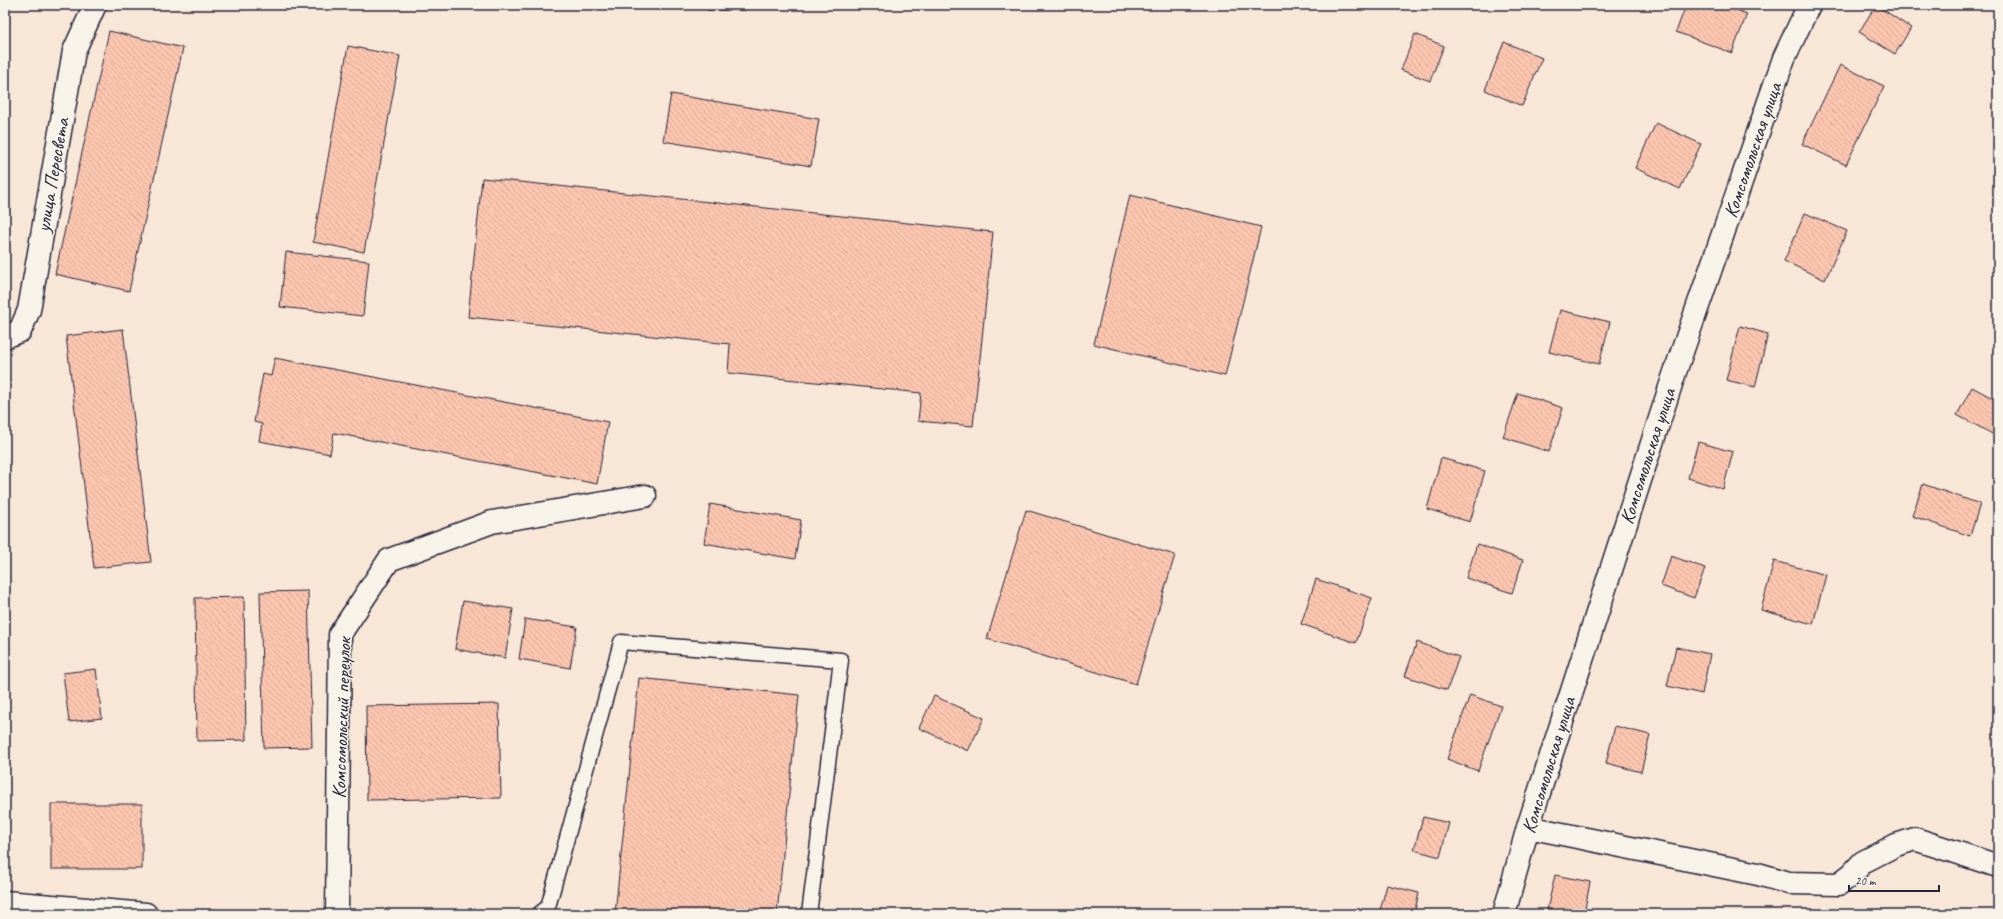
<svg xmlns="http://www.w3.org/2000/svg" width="2003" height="919" font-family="Caveat,sans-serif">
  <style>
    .building { fill: url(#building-back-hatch); stroke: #22223b }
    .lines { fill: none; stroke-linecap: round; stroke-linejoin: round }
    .service-casing { stroke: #22223b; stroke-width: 17 }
    .minor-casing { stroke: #22223b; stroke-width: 25 }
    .service { stroke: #f7f3e8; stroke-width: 14 }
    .minor { stroke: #f7f3e8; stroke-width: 22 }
    .labels { text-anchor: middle; stroke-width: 3; stroke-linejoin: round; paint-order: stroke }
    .street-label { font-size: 20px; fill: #22223b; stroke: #f7f3e8 }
  </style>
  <defs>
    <pattern id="building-back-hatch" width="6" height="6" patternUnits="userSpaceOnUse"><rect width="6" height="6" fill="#fcc6af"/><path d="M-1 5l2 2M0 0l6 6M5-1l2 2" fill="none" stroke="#d8aa97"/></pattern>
  </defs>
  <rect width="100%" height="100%" fill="#f8e6d7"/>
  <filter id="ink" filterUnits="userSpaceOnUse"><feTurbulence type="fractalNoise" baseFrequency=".025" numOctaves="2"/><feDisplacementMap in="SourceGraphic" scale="8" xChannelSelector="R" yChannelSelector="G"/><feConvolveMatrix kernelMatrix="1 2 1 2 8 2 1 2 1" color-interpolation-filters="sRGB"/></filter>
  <g filter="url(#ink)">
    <path class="building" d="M707,5H746V10H707Z
      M1686,5H1723L1747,14L1732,53L1676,32Z
      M1876,5L1911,28L1895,54L1859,32Z
      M109,31L183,48L129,291L55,274Z
      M1415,34L1444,46L1430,81L1401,70Z
      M1504,42L1542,58L1522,106L1485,90Z
      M348,46L400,56L364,252L313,242Z
      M1840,65L1884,86L1846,165L1802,144Z
      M671,94L819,119L811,166L663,141Z
      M1656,123L1701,144L1680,189L1635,168Z
      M482,178L993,232L973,426L918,421L921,393L728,373L730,344L468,317Z
      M1130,195L1261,227L1225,376L1094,344Z
      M1805,213L1847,231L1825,280L1784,261Z
      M286,252L369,261L363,316L280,307Z
      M1560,310L1610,322L1599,364L1549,352Z
      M1740,326L1768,334L1755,387L1726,380Z
      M123,329L151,562L94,568L66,336Z
      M275,358L608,422L597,484L334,433L330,454L259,441L262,424L254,422L263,374L271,376Z
      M1972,387L1998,401V437L1957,415Z
      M1518,393L1563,408L1549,452L1503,437Z
      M1698,442L1733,452L1723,489L1688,478Z
      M1441,458L1485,471L1470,522L1427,509Z
      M1923,484L1980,504L1970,536L1912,516Z
      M710,504L801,520L795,559L704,543Z
      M1026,510L1175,555L1136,684L987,639Z
      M1477,544L1523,560L1512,593L1466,578Z
      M1671,556L1705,568L1694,598L1661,586Z
      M1774,561L1826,575L1813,624L1761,610Z
      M1316,579L1372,598L1356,643L1301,624Z
      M308,591L312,747L264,748L260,592Z
      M244,597L246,740L197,741L195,598Z
      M463,601L513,609L505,658L455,649Z
      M525,619L577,627L570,668L519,659Z
      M1417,642L1459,657L1447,690L1405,676Z
      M1676,647L1710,654L1702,694L1667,686Z
      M96,669L102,718L69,722L63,673Z
      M639,678L799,695L777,914H615Z
      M1470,695L1501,706L1478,771L1447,759Z
      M934,696L984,718L968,751L919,728Z
      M499,704L501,798L367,800L366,706Z
      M1615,726L1650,735L1641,772L1606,763Z
      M51,804H142V869H51Z
      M1423,817L1449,823L1440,857L1414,850Z
      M1555,875L1590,882L1584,914H1546Z
      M1387,885L1419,893L1414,914H1379Z"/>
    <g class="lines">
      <defs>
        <path id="service" d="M539,914L548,907L621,642L841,660L809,914"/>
        <path id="minor" d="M5,337L20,331L29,310L74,51L95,5
          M1528,827L1758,874L1789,883L1839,884L1852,874L1863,862L1896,845L1915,839L1998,866
          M5,902L146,914
          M337,914L340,634L389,560L492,522L645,496
          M1504,914L1528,827L1674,375L1784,58L1809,5"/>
      </defs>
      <use href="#service" class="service-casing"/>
      <use href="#minor" class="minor-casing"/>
      <use href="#service" class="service"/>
      <use href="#minor" class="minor"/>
    </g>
  </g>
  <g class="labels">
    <g class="street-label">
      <text transform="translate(1752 150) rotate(-71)" y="7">Комсомольская улица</text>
      <text transform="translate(52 175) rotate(-80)" y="7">улица Пересвета</text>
      <text transform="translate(1647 456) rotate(-72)" y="7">Комсомольская улица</text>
      <text transform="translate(341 718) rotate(-88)" y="7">Комсомольский переулок</text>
      <text transform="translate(1548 765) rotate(-73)" y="7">Комсомольская улица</text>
    </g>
  </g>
  <rect width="2003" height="919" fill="none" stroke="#f7f3e8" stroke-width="20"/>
  <rect x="10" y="10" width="1983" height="899" fill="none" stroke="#22223b" stroke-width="1.5" filter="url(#ink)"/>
  <path d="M1849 885v6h90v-6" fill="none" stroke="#22223b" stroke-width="2"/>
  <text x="1855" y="885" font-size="12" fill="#22223b" stroke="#f7f3e8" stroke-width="3" paint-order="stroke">20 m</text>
</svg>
